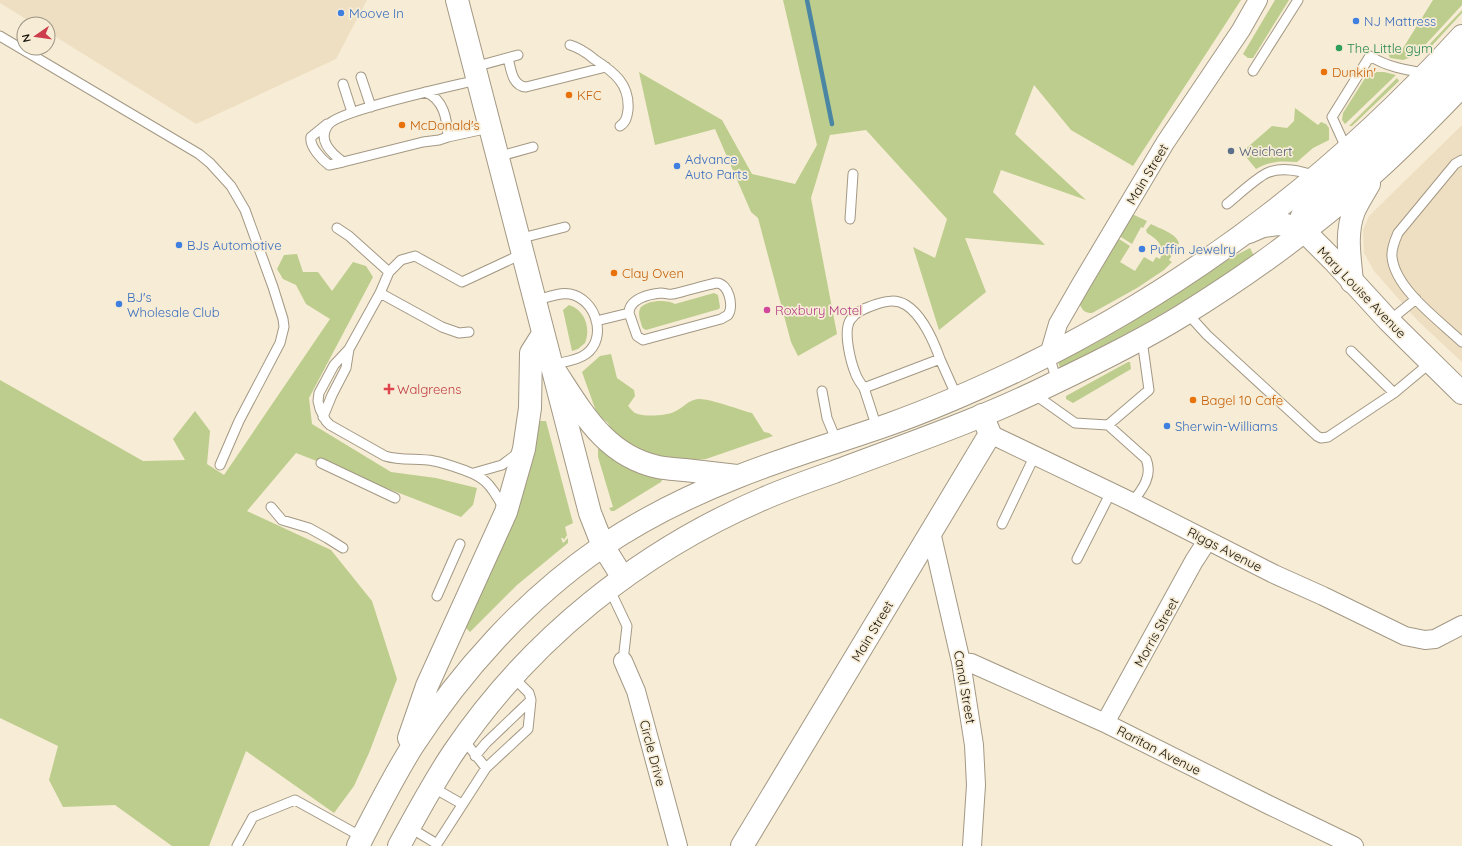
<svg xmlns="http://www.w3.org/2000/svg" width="1462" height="846" font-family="Quicksand,sans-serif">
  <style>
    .built { fill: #eedfc2 }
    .green { fill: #bdcd8d }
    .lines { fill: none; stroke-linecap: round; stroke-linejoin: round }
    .stream { stroke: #4a86a4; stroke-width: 4.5 }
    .lane-casing { stroke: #a39884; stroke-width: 11 }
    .street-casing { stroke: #a39884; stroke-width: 20 }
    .secondary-casing { stroke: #a39884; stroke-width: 24 }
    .primary-casing { stroke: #a39884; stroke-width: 24 }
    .highway-casing { stroke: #a39884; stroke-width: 24 }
    .lane { stroke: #fff; stroke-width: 9 }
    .street { stroke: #fff; stroke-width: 18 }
    .secondary { stroke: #fff; stroke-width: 22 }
    .primary { stroke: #fff; stroke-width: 22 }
    .highway { stroke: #fff; stroke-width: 22 }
    .shop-dot { fill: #3f7fe0; stroke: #f7ecd5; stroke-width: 1.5 }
    .leisure-dot { fill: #2e9e5b; stroke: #f7ecd5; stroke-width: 1.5 }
    .food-dot { fill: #e8710a; stroke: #f7ecd5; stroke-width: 1.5 }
    .service-dot { fill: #5c6f8a; stroke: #f7ecd5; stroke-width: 1.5 }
    .hotel-dot { fill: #d1479c; stroke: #f7ecd5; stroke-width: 1.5 }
    .health-dot { fill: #e0444e; stroke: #f7ecd5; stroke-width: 1.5 }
    .labels { text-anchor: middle; stroke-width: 3.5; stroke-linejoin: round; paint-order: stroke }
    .shop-label { font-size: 13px; fill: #366cbe; stroke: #f7ecd5; text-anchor: start }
    .leisure-label { font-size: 13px; fill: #27864d; stroke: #f7ecd5; text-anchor: start }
    .food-label { font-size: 13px; fill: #c56008; stroke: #f7ecd5; text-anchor: start }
    .service-label { font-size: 13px; fill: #4e5e75; stroke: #f7ecd5; text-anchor: start }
    .street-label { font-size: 13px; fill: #16130b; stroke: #f7ecd5 }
    .hotel-label { font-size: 13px; fill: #b23c85; stroke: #f7ecd5; text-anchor: start }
    .health-label { font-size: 13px; fill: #be3a42; stroke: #f7ecd5; text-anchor: start }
  </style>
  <rect width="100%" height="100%" fill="#f7ecd5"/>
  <path class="built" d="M0,0H367L336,59L196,124L48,32V24H34L0,3Z
    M1462,125V362L1418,321L1374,271L1364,253L1363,230L1369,216Z"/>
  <path class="green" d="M783,0H1241L1133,166L1071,130L1034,85L1015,134L1086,200L1001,170L993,192L1045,245L965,238L986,292L939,330L913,247L935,258L947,219L866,130L830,135L811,198L837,334L798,356L791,342L758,218L751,212L715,129L655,145L639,72L722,120L752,174L795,184L817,145Z
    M1275,0H1289L1253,58H1248L1243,54Z
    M1433,0H1462V5L1415,56L1403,60L1390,58L1387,51L1388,46L1400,53Z
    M1462,10V13L1427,51H1423Z
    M1374,72H1384L1396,75L1345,124L1342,120L1343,113L1367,75Z
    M1397,78L1399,81L1352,126H1349Z
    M1295,108L1318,125L1321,122L1326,124L1329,128V140L1313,148L1297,162C1281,161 1270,161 1256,169L1242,152L1272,126L1287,128L1294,121Z
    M1132,214L1147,221L1143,228L1141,227L1132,244L1121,237L1119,239L1130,246L1120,262L1135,271L1144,257L1153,262L1156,257L1160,259L1162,254L1160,253L1162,249C1160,241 1153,237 1147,233L1146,230L1151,224C1160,229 1176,233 1179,243L1169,260L1172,262L1164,270L1137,288L1092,313C1085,313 1083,311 1080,305L1082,299Z
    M1250,248L1254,256C1191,299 1128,334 1060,368L1058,361C1101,343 1141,317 1179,291C1202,276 1225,260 1250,248Z
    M297,254L303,272H318L332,291L353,262L366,266L373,277L309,398L312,424L391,472L436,478L477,488L473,505L461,517L296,453L247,511L331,550L372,601L397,679L369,753L354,786L334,813L246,751L209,846H172L115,805L63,807L49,780L58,746L0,718V380L143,461L185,460L173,439L195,411L210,431L207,464L224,475L330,319L306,304L296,285L283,279L277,269L284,255Z
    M714,293L718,295L720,307L719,309L646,330C642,328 642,327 641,323C639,318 638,311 641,307C648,300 667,299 675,304Z
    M569,305C585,310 591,328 585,343L578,349L572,351L563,310Z
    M611,354L617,378L634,390L635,396L628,406C630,408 633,412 635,413C643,417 666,416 674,412C683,408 688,400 698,399C709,398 740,410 752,413L764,432L769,433L773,436L706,459L682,461L669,460L626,445L611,429L608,423L597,414L582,372L600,356Z
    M1128,362H1130L1131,369L1073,403L1066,399V396Z
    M540,421H546L573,523L565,527L567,535L564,540L563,538H561L563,543L568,538V543L517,585L470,632L465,627L519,506L527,479Z
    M601,448L660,477L662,480L661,482L614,511H611L609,508L613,507L598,457V449Z"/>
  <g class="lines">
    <path class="stream" d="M807,0L832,124"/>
    <defs>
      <path id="lane" d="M0,36L199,154L210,163L231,186L245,210L273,287L283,319L284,327L280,343L239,421L220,465
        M570,45C580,48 587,53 594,59C614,72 630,84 628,110C627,117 626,122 620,126
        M508,58C511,69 512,86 526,87L606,67
        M474,67L518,55
        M1253,71L1298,0
        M361,77L371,107
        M477,80C453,86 339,110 328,125C317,140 331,153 343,162L423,142L439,140L448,137L489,128
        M343,84L352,112
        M425,92C444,99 447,119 448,137
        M327,124L311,137C309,146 322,160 329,165L343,162
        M1347,150L1332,117L1370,56C1387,67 1406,70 1425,73
        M497,157L533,147
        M1462,160L1455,164L1398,233C1395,240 1391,249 1392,257C1395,289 1440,321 1462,342
        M1227,204C1237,196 1256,178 1267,173C1282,166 1301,171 1316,176
        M850,219L853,174
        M337,228L349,236L389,272L380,293L442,327L459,333L469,332
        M518,239L565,227
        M389,272L401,260L415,256L462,282L522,254
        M380,293L349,349L334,365L319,393L318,401L320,409L326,421L330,425L385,456C401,461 418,458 434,461C441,462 448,465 455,467C484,476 490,482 504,509
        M534,301C545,298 559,292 570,294C596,299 608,338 586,354C577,361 562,362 551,365
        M1187,313L1207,335L1317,436L1321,438L1328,437L1394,393L1430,363
        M596,321L629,313C629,299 649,294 661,293C665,293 669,295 673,294C687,291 702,286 716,283C729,283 734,306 728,315L721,319L643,340L637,336L629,313
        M1389,321L1416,299
        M1351,351L1394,393
        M1049,355L1057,382
        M864,388C861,384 858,380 856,375C851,363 842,330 851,319C856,311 868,307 877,304C887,301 896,299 906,305C922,315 934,342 940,359
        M822,391L827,418L837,442
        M1034,394L1075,423L1108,425L1146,459C1153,475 1143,489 1132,502
        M323,417L332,395L346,368L349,349
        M1108,425L1149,390L1142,340
        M877,428L864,388L940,359L957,397
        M321,463L395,498
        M474,473L502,465L518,453
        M271,507L282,520L309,528L327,538L343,548
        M1002,524L1035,455
        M1077,559L1111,492
        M609,588L627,626L623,661
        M437,596L460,544
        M463,739L486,768L528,729L531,700L529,693L513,677
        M475,756L486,743L531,700
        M432,787L462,804
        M409,827L437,844L486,768
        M237,846L253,817L295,800L362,837"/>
      <path id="street" d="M1049,355L1058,324L1081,284L1165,143L1241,30L1258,0
        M990,434L1132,502L1274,574L1323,596L1405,636L1425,640L1435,639L1462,625
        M931,532L961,662L974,745L976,785L972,846
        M623,661L636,691L678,846
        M961,662L971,663L1105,723L1269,805L1354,846
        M1105,723L1194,561L1207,541"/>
      <path id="secondary" d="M1249,232L1263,226L1278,224L1286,225L1304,231L1334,261L1389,321L1462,393
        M742,846L990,434L982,415"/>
      <path id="primary" d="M457,0L590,513L603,546L623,578"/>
      <path id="highway" d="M1304,231C1299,219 1300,217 1308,207C1363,162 1414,112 1462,60
        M1352,282C1350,258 1345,234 1354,211C1358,202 1364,193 1369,184
        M551,365C580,408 603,455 658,467C667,469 676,469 685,470C702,472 720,474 737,476
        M409,738L427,686L506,512L524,449L530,408L531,353L543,334
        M358,846C375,813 392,779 412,747C461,671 525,600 600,548C642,519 689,496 737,477C787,457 839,442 890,424C935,408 978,389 1020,369C1191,286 1335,176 1462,36
        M399,846C416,815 433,783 453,753C529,640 640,551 765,498C788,488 811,480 834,472C908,444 982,419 1052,384C1096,363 1141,341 1183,315C1251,273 1317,225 1376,171C1406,144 1434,115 1462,86"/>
    </defs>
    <use href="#lane" class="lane-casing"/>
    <use href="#street" class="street-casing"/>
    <use href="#secondary" class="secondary-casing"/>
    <use href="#primary" class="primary-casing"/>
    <use href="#highway" class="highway-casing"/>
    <use href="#lane" class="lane"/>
    <use href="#street" class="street"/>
    <use href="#secondary" class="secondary"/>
    <use href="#primary" class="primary"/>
    <use href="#highway" class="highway"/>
  </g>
  <g class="shop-dot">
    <circle cx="341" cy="13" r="4"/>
    <circle cx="1356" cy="21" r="4"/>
    <circle cx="677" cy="166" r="4"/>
    <circle cx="179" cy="245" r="4"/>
    <circle cx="1142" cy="249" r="4"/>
    <circle cx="119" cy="304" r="4"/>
    <circle cx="1167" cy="426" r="4"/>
  </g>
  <circle class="leisure-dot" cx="1339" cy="48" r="4"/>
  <g class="food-dot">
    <circle cx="1324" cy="72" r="4"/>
    <circle cx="569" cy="95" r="4"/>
    <circle cx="402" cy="125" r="4"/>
    <circle cx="614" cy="273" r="4"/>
    <circle cx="1193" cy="400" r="4"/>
  </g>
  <circle class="service-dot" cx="1231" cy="151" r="4"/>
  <circle class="hotel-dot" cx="767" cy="310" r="4"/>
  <path class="health-dot" d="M387 383h4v4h4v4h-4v4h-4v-4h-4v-4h4z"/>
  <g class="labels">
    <g class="shop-label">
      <text x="349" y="18">Moove In</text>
      <text x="1364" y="26">NJ Mattress</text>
      <text x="685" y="164">Advance<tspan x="685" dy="15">Auto Parts</tspan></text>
      <text x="187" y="250">BJs Automotive</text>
      <text x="1150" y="254">Puffin Jewelry</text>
      <text x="127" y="302">BJ's<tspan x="127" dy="15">Wholesale Club</tspan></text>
      <text x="1175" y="431">Sherwin-Williams</text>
    </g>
    <g class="leisure-label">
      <text x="1347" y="53">The Little gym</text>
    </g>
    <g class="food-label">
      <text x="1332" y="77">Dunkin'</text>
      <text x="577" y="100">KFC</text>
      <text x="410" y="130">McDonald's</text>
      <text x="622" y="278">Clay Oven</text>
      <text x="1201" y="405">Bagel 10 Cafe</text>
    </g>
    <g class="service-label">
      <text x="1239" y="156">Weichert</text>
    </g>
    <g class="street-label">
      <text transform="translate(1147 174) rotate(-59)" y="5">Main Street</text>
      <text transform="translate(1362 292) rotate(46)" y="5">Mary Louise Avenue</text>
      <text transform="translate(1225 549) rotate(27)" y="5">Riggs Avenue</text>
      <text transform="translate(872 631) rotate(-59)" y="5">Main Street</text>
      <text transform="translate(1156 632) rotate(-61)" y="5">Morris Street</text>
      <text transform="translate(965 687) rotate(80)" y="5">Canal Street</text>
      <text transform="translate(1159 750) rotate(27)" y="5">Raritan Avenue</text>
      <text transform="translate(653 753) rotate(75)" y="5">Circle Drive</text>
    </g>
    <g class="hotel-label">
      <text x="775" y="315">Roxbury Motel</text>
    </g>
    <g class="health-label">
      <text x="397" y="394">Walgreens</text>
    </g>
  </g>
  <g transform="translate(36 36) rotate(257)"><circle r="19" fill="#f7ecd5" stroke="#9d9584"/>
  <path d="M0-3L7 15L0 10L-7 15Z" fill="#cd3d4b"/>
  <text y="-6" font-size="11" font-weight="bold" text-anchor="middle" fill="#16130b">N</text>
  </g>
</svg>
